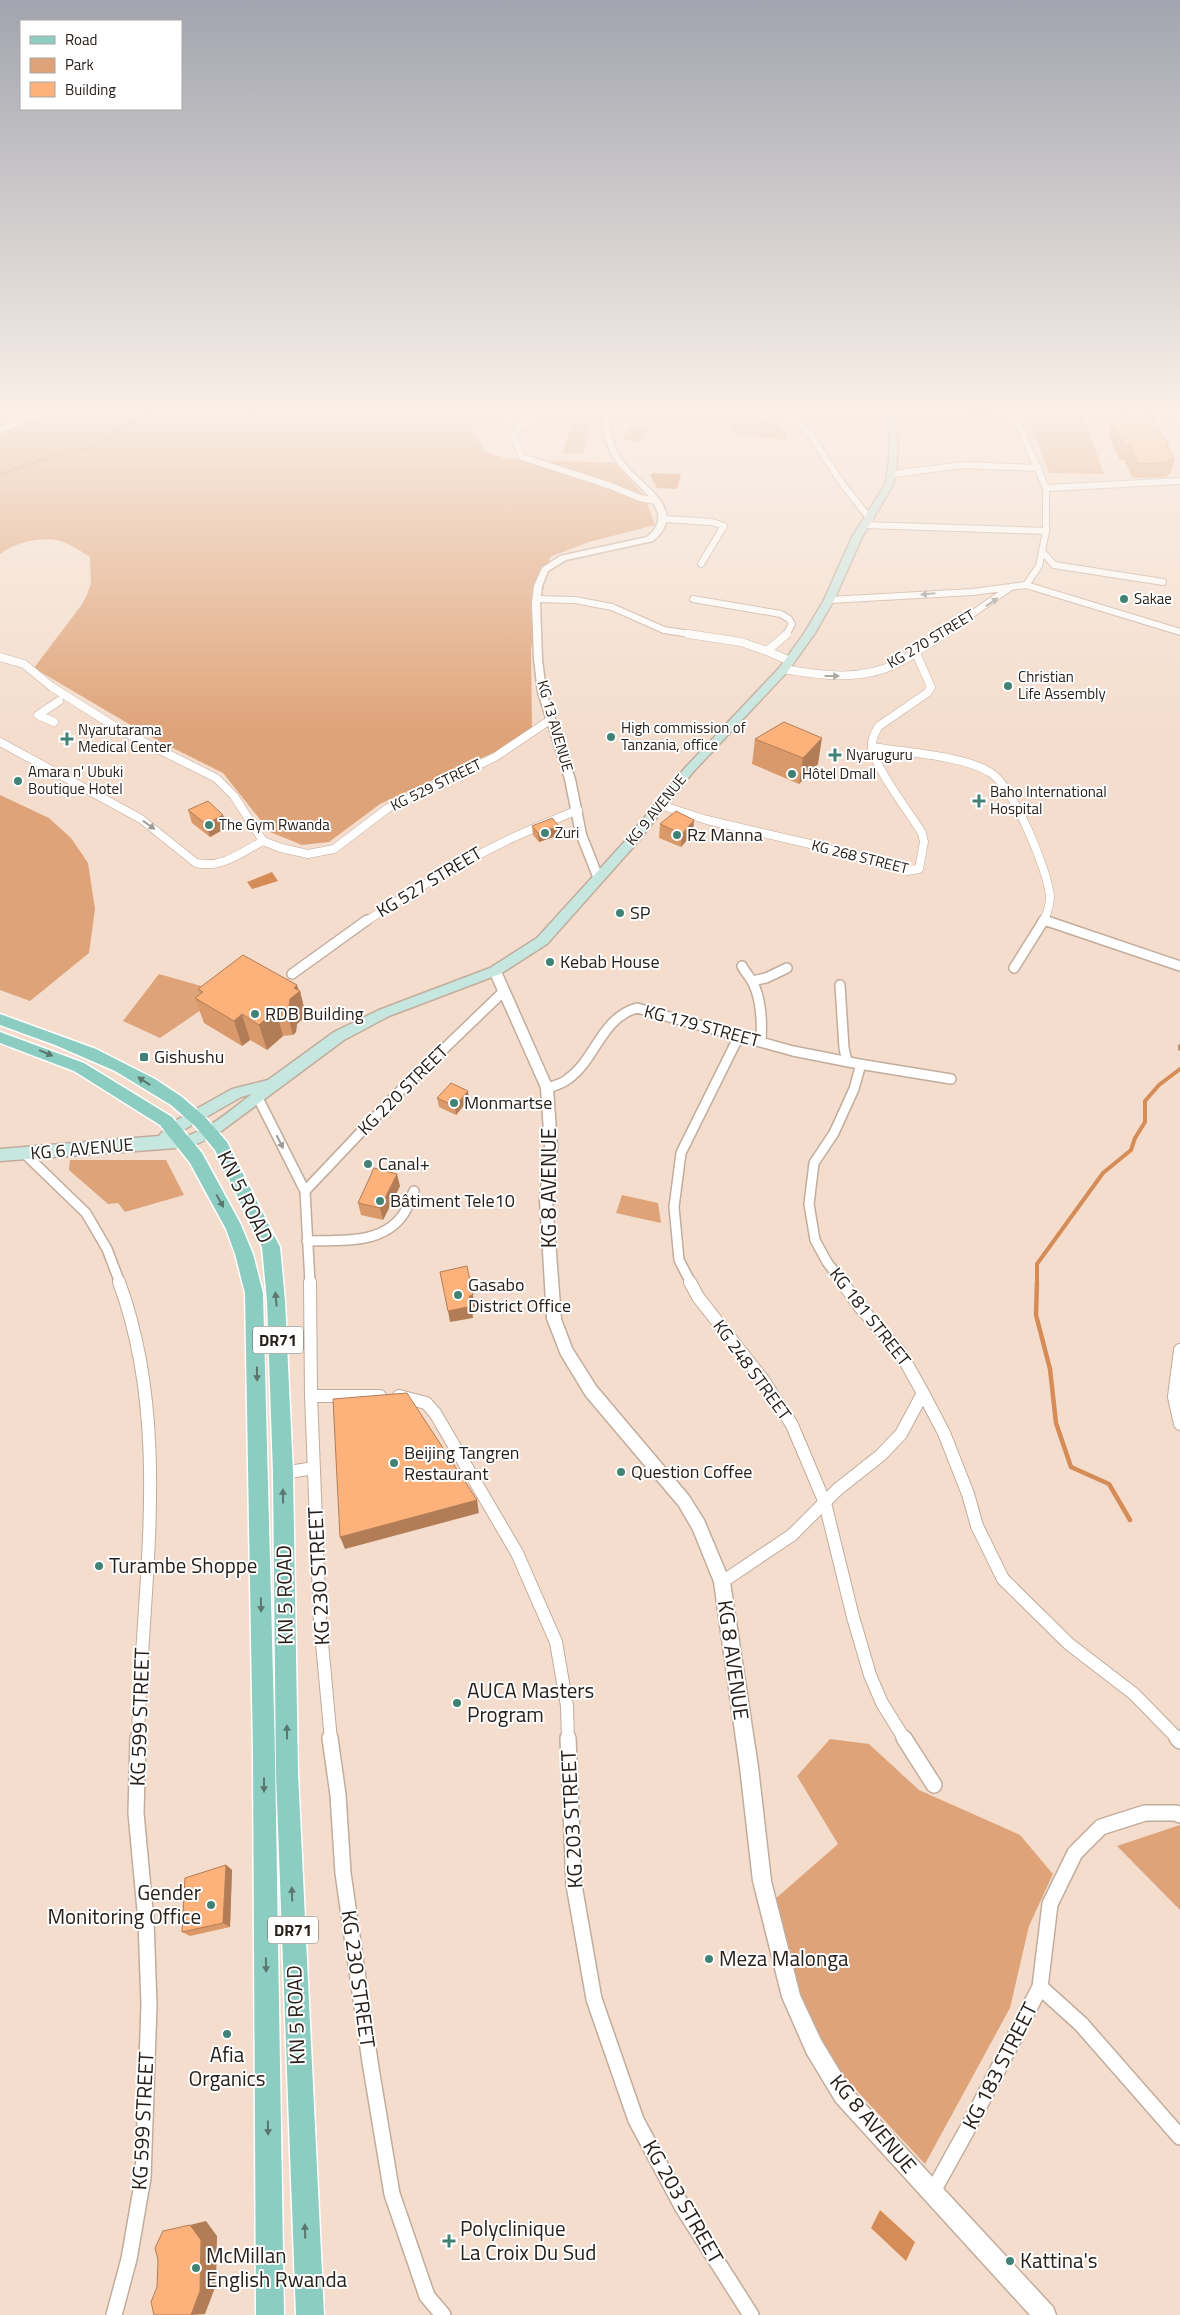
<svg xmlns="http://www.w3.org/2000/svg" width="1180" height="2315" font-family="'Titillium Web',sans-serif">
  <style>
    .green { fill: #dfa379 }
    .water { fill: #d68c56 }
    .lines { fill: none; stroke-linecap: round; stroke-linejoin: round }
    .stream-far2 { stroke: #d68c56; stroke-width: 2.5 }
    .stream-far1 { stroke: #d68c56; stroke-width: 4 }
    .stream { stroke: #d68c56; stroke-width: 4.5 }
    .minor-far4-casing { stroke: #c2ac9c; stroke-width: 8 }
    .minor-far3-casing { stroke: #c2ac9c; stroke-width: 9 }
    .minor-far2-casing { stroke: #c2ac9c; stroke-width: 12 }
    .minor-far1-casing { stroke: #c2ac9c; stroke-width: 14 }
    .minor-casing { stroke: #c2ac9c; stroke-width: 18 }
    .tertiary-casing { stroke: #c2ac9c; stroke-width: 3 }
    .secondary-casing { stroke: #c2ac9c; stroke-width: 3 }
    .primary-casing { stroke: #fff; stroke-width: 3 }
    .minor-far4 { stroke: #fff; stroke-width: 6 }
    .minor-far3 { stroke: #fff; stroke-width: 8 }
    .minor-far2 { stroke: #fff; stroke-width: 9 }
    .minor-far1 { stroke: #fff; stroke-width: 12 }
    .minor { stroke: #fff; stroke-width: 15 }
    .tertiary { fill: #fff; fill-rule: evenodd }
    .secondary { fill: #c6e6e0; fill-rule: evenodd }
    .primary { fill: #8ccdc1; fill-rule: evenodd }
    .wall { fill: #da996a }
    .shaded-wall { fill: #b27d56 }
    .building { fill: #feb27b; stroke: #b27d56 }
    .oneway { fill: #9e9b98 }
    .oneway2 { fill: #5a766e }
    .poi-dot { fill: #408375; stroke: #fff; stroke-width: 2 }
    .labels { text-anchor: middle; stroke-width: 4; stroke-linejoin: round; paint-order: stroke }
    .far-poi-label { font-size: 15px; fill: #28201a; stroke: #fff; text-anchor: start }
    .far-street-label { font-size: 15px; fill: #28201a; stroke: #fff }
    .shield { fill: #fff; stroke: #68635f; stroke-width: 1 }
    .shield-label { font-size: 16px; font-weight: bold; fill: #28201a }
    .poi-label { font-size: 18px; fill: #28201a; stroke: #fff; text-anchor: start }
    .street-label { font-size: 18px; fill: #28201a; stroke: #fff }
    .near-street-label { font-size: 21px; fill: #28201a; stroke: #fff }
    .near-poi-label { font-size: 21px; fill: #28201a; stroke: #fff; text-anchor: start }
  </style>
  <rect width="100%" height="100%" fill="#f4ddcd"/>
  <path class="green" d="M46,407H466L472,430L485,452L508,459L614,463L644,495L655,525L589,542L550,557L531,649L532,730L506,747L380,804L329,842L302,845L270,832L223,773L151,737L34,668L80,607L87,595L91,583L90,557C80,551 68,542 56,540C38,537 14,543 0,554V429Z
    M706,407H758L761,411L757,418C771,422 783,425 787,440L745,436L729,431L737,415L706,409Z
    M1024,407H1080L1104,474L1049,473Z
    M571,423L590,424L583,454L563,453Z
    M631,426L648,428L639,442L622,440Z
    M0,795L49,818L71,838L88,863L95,909L89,953L30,1001L0,990Z
    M159,974L226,993L160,1038L123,1021Z
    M70,1160H166L184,1195L125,1212L118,1203L108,1204L69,1170Z
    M622,1195L658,1203L661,1223L616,1213Z
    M830,1739L869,1744L919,1790L1020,1835L1053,1874L1029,1926L1010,2008L925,2164L831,2063L788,1989L774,1900L838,1844L797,1776Z
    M1180,1825V1910L1117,1846Z"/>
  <path class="water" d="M654,473L681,474L677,489L657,488L650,475Z
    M272,872L278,881L252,889L247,882Z
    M880,2210L915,2242L906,2261L871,2228Z"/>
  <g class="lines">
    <path class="stream-far2" d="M0,474L71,450L88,449L108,439V435L160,407"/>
    <path class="stream-far1" d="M1180,1046V1049
      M1037,1283V1264L1103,1173L1131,1150L1135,1138L1145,1122V1101L1159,1085L1180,1069"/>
    <path class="stream" d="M1037,1282L1036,1315L1050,1369L1056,1423L1071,1467L1109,1484L1130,1520"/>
    <defs>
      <path id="minor-far4" d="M763,407L790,414L811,436L841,482L870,519
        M1011,407L1046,488V531L1039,566L1026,585
        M531,420L520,425L513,435L522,457L611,486L640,498L657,501
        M0,430L49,407
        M893,474L963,465L1039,468
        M1046,488L1180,481
        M664,519L712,522L724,526L701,564
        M864,525L1046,531
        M1042,551L1054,565L1163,582
        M537,599L575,600L612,607L664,630L696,635
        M693,599L781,614L789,619L792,624L786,635
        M829,600L973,592L1026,585L1180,632
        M942,635L1011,587"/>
      <path id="minor-far3" d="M688,634L741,642L767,651L787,634
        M767,651L790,661
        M0,657L24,664L52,687L122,731L216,778L234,796L263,841L281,848L308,854L334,849L388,808L495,757L550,720
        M784,669C822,676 862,681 898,663C914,655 929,643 944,634
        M54,722L38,715L59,701
        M0,742L141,819L196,863C221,869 242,852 263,841
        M872,747C903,752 966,756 991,773C1014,789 1047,868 1050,896C1050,905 1047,914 1043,922
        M660,805L707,820L810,844L907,871L919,869L924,842L922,833C909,812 877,771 872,748C871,740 875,732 879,726L927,693L931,687L915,651
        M1043,920L1048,922
        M365,922C433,876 502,839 578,810"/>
      <path id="minor-far2" d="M1044,920L1180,966
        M742,966C745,972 750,977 753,983C762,1001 762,1023 761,1042
        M1014,968L1044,920
        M292,974L367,920
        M752,981L766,978L787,968
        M840,985L844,1048L847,1062
        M547,1088C554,1086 562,1084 568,1079C596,1059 601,1018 637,1008L793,1051L859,1064L951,1079
        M258,1098L305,1191L310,1283
        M24,1153L86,1213L107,1249L120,1283
        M305,1191L396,1095L503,992
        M307,1241C339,1240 381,1245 402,1216C408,1209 410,1199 414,1191
        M691,1283L679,1260L674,1207L681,1153L738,1038
        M843,1283L827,1262L815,1240L809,1204L814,1163L834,1133L854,1089L861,1064"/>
      <path id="minor-far1" d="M119,1282C173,1428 141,1589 138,1740
        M310,1282L311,1396L320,1622L331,1740
        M690,1282L698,1297L764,1381L792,1425L825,1503L853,1617L870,1675L882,1703L905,1740
        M1180,1350L1174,1397L1180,1424
        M923,1393L944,1433L968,1494L977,1526L1003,1579L1069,1644L1134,1694L1179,1740
        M311,1396H380
        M399,1396L426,1403L435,1413L517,1553L556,1642L567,1706L568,1740
        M283,1473L314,1468
        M722,1582L792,1535L838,1489L881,1455L901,1434L923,1393L900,1352L860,1307L842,1282"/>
      <path id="minor" d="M330,1738L338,1795L343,1873L370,2062L392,2194L427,2296L443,2315
        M568,1738L574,1885L594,1999L636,2120L683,2208L751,2315
        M904,1738L934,1785
        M1177,1738L1180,1741
        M1040,1987L1081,2024L1180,2137
        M932,2193L968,2128L1040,1987L1050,1904L1075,1853L1101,1827L1145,1813H1176L1180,1815
        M114,2315L129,2259L143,2178L149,2005L146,1921L136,1813L138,1738"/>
      <path id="tertiary" d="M602,407H608C608,426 612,444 622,460C639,485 691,509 653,541L566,560L548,571L542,586L540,603L542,659L546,692L575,779L586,834L603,877L598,880L593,877L576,834L565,779L538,692L534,659L532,603L534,586L542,568L560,556L647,537C681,510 629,482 615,460C605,444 601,426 602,407Z
        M495,967L501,971L553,1088L557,1146L552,1200L561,1319L572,1348L596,1386L689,1496L704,1520L730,1582L758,1767L771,1881L800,1995L821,2040L850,2088L1053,2307L1056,2315H1030L836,2102L807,2054L782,1997L753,1881L740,1767L714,1582L693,1530L679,1506L586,1396L561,1355L547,1319L540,1200L545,1146L541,1088L489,971Z"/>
      <path id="secondary" d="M890,407H898L897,462L893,485L862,537L834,600L815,633L788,671L693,772L635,845L547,944L500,974L389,1016L344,1040L216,1135L190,1147L0,1161V1149L159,1136L168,1125L232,1089L268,1080L334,1032L379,1010L490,968L537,938L627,839L685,768L780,667L805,632L824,600L852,537L885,485L889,462ZM252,1094C233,1108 200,1138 176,1137L178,1133L241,1097Z"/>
      <path id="primary" d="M0,1014L96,1049L155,1079L182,1097L206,1118L227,1142L280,1247L285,1301L293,1473L298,1773L324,2315H296L276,1773L273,1473L267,1301L262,1247L215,1150L195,1126L171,1105L115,1071L55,1045L0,1025Z
        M0,1032L84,1063L172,1117L202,1153L240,1223L253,1254L263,1293L275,1754L284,2315H256L253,1754L245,1293L235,1254L226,1229L190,1163L160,1125L74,1071L0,1043Z"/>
    </defs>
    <use href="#minor-far4" class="minor-far4-casing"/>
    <use href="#minor-far3" class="minor-far3-casing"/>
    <use href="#minor-far2" class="minor-far2-casing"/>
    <use href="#minor-far1" class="minor-far1-casing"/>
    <use href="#minor" class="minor-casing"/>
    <use href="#tertiary" class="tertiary-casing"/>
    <use href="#secondary" class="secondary-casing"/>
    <use href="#primary" class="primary-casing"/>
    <use href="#minor-far4" class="minor-far4"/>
    <use href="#minor-far3" class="minor-far3"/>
    <use href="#minor-far2" class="minor-far2"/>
    <use href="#minor-far1" class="minor-far1"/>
    <use href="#minor" class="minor"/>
    <use href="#tertiary" class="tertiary"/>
    <use href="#secondary" class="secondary"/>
    <use href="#primary" class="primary"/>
  </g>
  <path class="wall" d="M964,407H997L994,418H970Z
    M1113,407H1158L1159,409L1154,423H1146L1150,428L1169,445L1168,448L1175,459L1170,474H1168L1167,477L1133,478L1124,460H1120L1108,436L1112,422H1114V420L1118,421Z
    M755,739L818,764L799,784L752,764Z
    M188,810L223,815L226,828L210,837L192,823Z
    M660,824L693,833L681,847L659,838Z
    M532,826L559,835L539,842L533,835Z
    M198,989L299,990L300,991L306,1016L297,1024L296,1032L293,1035L283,1036L267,1050L250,1040L242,1046L204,1023L195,998L200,994Z
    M437,1098L469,1099L456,1115L439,1107Z
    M400,1186L383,1220L361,1215L358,1203Z
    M226,1865L232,1870L230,1927L190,1936L182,1932Z"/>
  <path class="shaded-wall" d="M822,738L818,764L799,784L803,758Z
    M223,815L226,828L210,837L206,824Z
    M694,820L693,833L681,847L682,834Z
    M559,826V835L539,842L538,833Z
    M297,985L299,991H300L306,1016L297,1024L296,1032L293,1035L286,1009L294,988Z
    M276,1010L283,1036L267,1050L259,1025Z
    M242,1014L250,1040L242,1046L234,1021Z
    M468,1091L469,1099L456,1115L455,1106Z
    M397,1174L400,1186L383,1220L380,1208Z
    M473,1295L475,1307H472L473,1318L450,1322L448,1311L469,1296Z
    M477,1500L479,1513L345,1549L340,1537Z
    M226,1865L232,1870L230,1927L223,1923Z
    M206,2221L217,2236L216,2285L205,2314L191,2315L190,2225Z"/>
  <path class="building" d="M1123,407H1158L1159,409H1136L1150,428H1158L1169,445H1166L1175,459H1169L1172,462L1138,464L1129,446H1125L1112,422H1115L1114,420L1129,421Z
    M784,722L822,738L803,758L755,739Z
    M208,801L223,815L206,824L188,810Z
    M676,811L694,820L682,834L660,824Z
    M552,818L559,826L538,833L532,826Z
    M243,955L297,985L294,988L300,991L290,999L289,1006L286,1009L276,1010L259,1025L242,1014L234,1021L195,998L203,992L198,989Z
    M451,1083L468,1091L455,1106L437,1098Z
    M374,1168L397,1174L380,1208L358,1203Z
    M467,1266L473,1295L469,1296L472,1306L448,1311L440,1272Z
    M407,1393L477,1500L340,1537L333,1399Z
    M226,1865L223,1923L182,1932L185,1878Z
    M190,2225L201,2240L200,2291L191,2315H154L151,2302L157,2287L158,2260L155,2248L163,2231Z"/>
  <defs><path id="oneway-solid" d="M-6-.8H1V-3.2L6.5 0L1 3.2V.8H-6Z" transform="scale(1.25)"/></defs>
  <g class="oneway">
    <use href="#oneway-solid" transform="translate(928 594) rotate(175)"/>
    <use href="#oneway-solid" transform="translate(992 602) rotate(-34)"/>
    <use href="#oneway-solid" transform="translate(832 676)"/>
    <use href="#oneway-solid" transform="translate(149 825) rotate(35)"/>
    <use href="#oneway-solid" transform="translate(280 1142) rotate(63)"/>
  </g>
  <g class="oneway2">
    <use href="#oneway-solid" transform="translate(46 1053) rotate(23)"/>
    <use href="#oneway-solid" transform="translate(144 1081) rotate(-147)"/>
    <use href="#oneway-solid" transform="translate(220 1201) rotate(61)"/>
    <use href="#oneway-solid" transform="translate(276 1299) rotate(-95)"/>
    <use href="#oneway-solid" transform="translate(257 1374) rotate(89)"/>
    <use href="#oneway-solid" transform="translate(283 1496) rotate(-91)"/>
    <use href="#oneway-solid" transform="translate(261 1605) rotate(89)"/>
    <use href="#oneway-solid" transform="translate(287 1732) rotate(-91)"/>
    <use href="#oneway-solid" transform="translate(264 1785) rotate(90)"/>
    <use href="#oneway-solid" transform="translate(292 1894) rotate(-92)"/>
    <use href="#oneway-solid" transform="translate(266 1965) rotate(89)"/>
    <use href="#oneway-solid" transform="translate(268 2128) rotate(89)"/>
    <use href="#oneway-solid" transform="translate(305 2231) rotate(-92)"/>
  </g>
  <linearGradient id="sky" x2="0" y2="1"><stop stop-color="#a1a4ae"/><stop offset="0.56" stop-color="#faf0e8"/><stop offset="1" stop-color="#faf0e8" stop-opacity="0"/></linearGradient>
  <rect width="1180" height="732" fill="url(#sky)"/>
  <g class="poi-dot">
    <circle cx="1124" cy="599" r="5"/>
    <circle cx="1008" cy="686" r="5"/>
    <circle cx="611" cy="737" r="5"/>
    <path d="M64.5 731.5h5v5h5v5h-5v5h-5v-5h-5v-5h5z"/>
    <path d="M832.5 747.5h5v5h5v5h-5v5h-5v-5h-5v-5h5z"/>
    <circle cx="792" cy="774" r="5"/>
    <circle cx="18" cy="781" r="5"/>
    <path d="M976.5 793.5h5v5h5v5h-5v5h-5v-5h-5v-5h5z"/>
    <circle cx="209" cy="825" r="5"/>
    <circle cx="545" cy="833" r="5"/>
    <circle cx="677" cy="835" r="5"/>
    <circle cx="620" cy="913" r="5"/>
    <circle cx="550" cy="962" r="5"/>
    <circle cx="255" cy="1014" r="5"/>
    <rect x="139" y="1052" width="10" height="10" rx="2.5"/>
    <circle cx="454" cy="1103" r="5"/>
    <circle cx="368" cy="1164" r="5"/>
    <circle cx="380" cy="1201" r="5"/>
    <circle cx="458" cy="1295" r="5"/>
    <circle cx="394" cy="1463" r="5"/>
    <circle cx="621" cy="1472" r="5"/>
    <circle cx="99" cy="1566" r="5"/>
    <circle cx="457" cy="1703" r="5"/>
    <circle cx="211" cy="1905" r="5"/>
    <circle cx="709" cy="1959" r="5"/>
    <circle cx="227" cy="2034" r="5"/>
    <path d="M446.5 2233.5h5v5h5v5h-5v5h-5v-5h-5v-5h5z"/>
    <circle cx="1010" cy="2261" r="5"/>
    <circle cx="196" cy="2268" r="5"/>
  </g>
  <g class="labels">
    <g class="far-poi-label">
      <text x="1134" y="604">Sakae</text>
      <text x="1018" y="682">Christian<tspan x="1018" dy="17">Life Assembly</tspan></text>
      <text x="621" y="733">High commission of<tspan x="621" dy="17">Tanzania, office</tspan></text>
      <text x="78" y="735">Nyarutarama<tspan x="78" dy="17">Medical Center</tspan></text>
      <text x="846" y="760">Nyaruguru</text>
      <text x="28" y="777">Amara n' Ubuki<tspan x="28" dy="17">Boutique Hotel</tspan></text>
      <text x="802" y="779">Hôtel Dmall</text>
      <text x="990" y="797">Baho International<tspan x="990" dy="17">Hospital</tspan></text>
      <text x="219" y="830">The Gym Rwanda</text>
      <text x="555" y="838">Zuri</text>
    </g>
    <g class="far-street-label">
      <text transform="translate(931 639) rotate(-31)" y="5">KG 270 STREET</text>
      <text transform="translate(555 726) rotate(74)" y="5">KG 13 AVENUE</text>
      <text transform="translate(436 785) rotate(-26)" y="5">KG 529 STREET</text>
      <text transform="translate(656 810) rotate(-51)" y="5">KG 9 AVENUE</text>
      <text transform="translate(860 857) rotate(14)" y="5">KG 268 STREET</text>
    </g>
    <g class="shield">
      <rect x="253" y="1326.5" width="50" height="27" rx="4"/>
      <rect x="268" y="1916.5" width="50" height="27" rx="4"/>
    </g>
    <g class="shield-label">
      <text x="278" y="1346">DR71</text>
      <text x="293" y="1936">DR71</text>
    </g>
    <g class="poi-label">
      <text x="687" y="841">Rz Manna</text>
      <text x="630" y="919">SP</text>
      <text x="560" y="968">Kebab House</text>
      <text x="265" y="1020">RDB Building</text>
      <text x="154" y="1063">Gishushu</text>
      <text x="464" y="1109">Monmartse</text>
      <text x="378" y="1170">Canal+</text>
      <text x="390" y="1207">Bâtiment Tele10</text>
      <text x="468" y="1291">Gasabo<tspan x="468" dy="21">District Office</tspan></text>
      <text x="404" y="1459">Beijing Tangren<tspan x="404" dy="21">Restaurant</tspan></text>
      <text x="631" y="1478">Question Coffee</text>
    </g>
    <g class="street-label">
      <text transform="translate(429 882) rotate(-31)" y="6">KG 527 STREET</text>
      <text transform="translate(702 1026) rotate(15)" y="6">KG 179 STREET</text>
      <text transform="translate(403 1090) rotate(-45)" y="6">KG 220 STREET</text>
      <text transform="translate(82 1149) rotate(-5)" y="6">KG 6 AVENUE</text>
      <text transform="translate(870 1317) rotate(52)" y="6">KG 181 STREET</text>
      <text transform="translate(752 1370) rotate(54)" y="6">KG 248 STREET</text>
    </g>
    <g class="near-street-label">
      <text transform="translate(549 1188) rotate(-90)" y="7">KG 8 AVENUE</text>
      <text transform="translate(245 1197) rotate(64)" y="7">KN 5 ROAD</text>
      <text transform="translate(319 1576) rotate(-93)" y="7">KG 230 STREET</text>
      <text transform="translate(285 1595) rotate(-91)" y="7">KN 5 ROAD</text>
      <text transform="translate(733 1660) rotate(82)" y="7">KG 8 AVENUE</text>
      <text transform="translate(140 1717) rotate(-88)" y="7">KG 599 STREET</text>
      <text transform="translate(572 1819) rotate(-93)" y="7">KG 203 STREET</text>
      <text transform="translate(358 1979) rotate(82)" y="7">KG 230 STREET</text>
      <text transform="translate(296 2015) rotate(-92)" y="7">KN 5 ROAD</text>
      <text transform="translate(1000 2066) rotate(-63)" y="7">KG 183 STREET</text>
      <text transform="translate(143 2121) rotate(-87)" y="7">KG 599 STREET</text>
      <text transform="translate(873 2124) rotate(50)" y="7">KG 8 AVENUE</text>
      <text transform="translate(683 2202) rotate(60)" y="7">KG 203 STREET</text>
    </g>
    <g class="near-poi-label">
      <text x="109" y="1573">Turambe Shoppe</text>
      <text x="467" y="1698">AUCA Masters<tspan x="467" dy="24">Program</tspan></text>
      <text x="201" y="1900" text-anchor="end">Gender<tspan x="201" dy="24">Monitoring Office</tspan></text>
      <text x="719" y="1966">Meza Malonga</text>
      <text x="227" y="2062" text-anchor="middle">Afia<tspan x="227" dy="24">Organics</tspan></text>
      <text x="460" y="2236">Polyclinique<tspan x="460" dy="24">La Croix Du Sud</tspan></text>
      <text x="206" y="2263">McMillan<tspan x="206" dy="24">English Rwanda</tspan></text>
      <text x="1020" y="2268">Kattina's</text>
    </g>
  </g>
  <rect x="20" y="20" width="162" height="90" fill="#ffffff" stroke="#a9a6a3"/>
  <rect x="30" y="36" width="25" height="8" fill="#8ccdc1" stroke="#a9a6a3"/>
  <text x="65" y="45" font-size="15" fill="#28201a">Road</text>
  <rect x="30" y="58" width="25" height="15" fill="#dfa379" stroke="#a9a6a3"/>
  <text x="65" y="70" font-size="15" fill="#28201a">Park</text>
  <rect x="30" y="82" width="25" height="15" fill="#feb27b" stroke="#a9a6a3"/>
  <text x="65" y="95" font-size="15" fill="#28201a">Building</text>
</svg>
